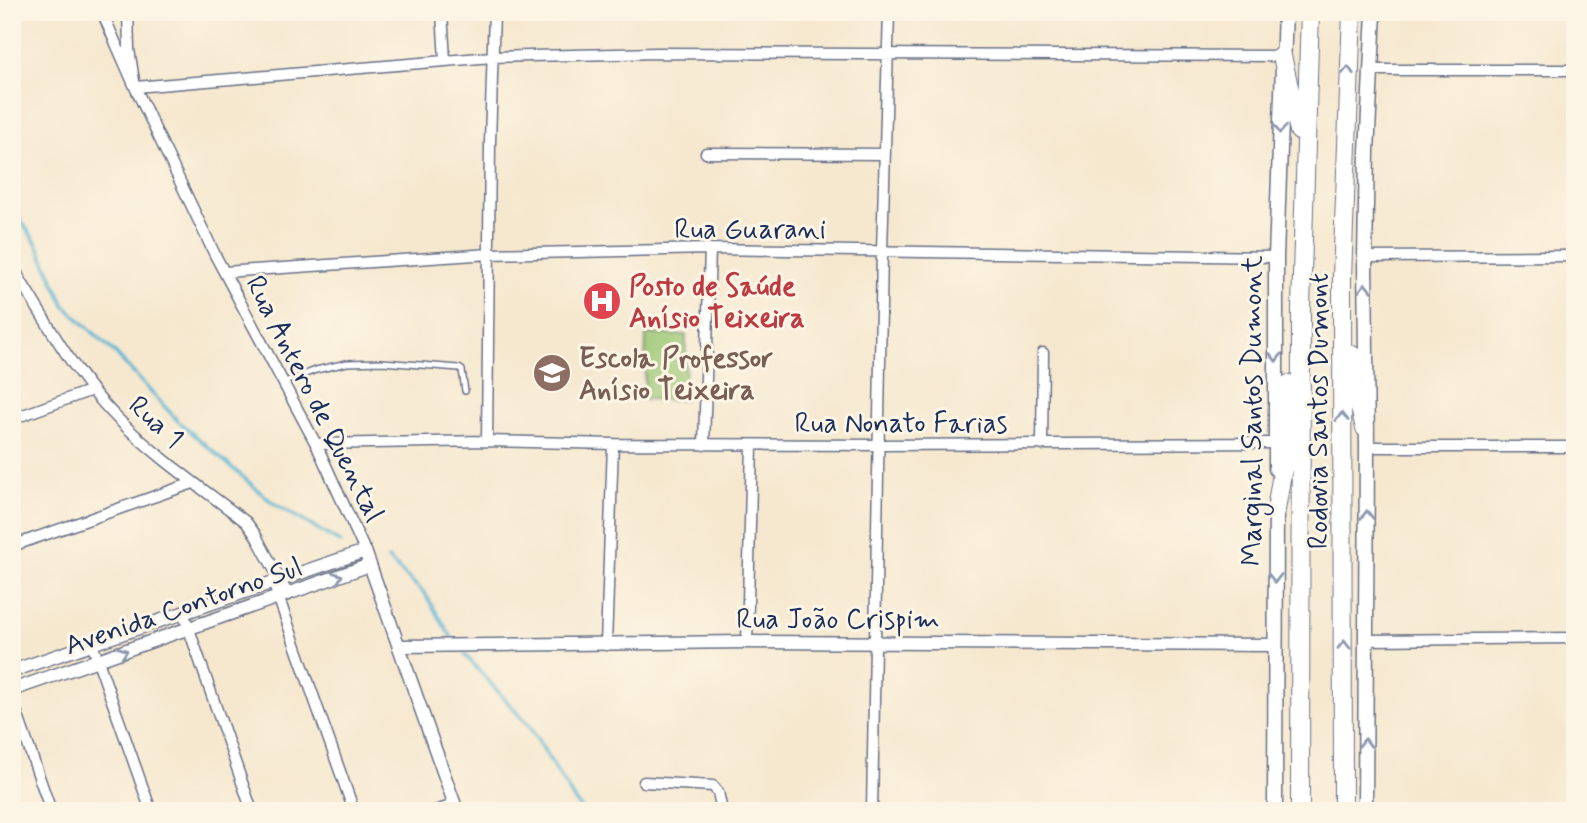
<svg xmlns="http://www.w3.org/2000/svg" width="1587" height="823" font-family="Mynerve,sans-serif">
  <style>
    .green { fill: #9bc673; stroke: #5b7a68; stroke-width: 2 }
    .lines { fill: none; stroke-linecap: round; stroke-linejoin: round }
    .stream { stroke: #54b3d2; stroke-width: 3.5 }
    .service-casing { stroke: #687086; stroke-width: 8 }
    .minor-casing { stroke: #687086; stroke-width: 13 }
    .tertiary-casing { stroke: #687086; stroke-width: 15 }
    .secondary-casing { stroke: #687086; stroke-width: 17 }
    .trunk-casing { stroke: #687086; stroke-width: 20 }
    .service { stroke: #fff; stroke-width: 5 }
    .minor { stroke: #fff; stroke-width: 10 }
    .tertiary { stroke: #fff; stroke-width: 12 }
    .secondary { stroke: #fff; stroke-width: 14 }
    .trunk { stroke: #fff; stroke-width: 18 }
    .oneway { stroke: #8d97ae }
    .labels { text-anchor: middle; stroke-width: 6; stroke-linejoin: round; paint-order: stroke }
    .street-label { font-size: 28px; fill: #1b2f5e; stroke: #fcf5e5 }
    .health-label { font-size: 28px; font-weight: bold; fill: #be3a42; stroke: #fcf5e5; text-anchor: start }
    .education-label { font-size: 28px; font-weight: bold; fill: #785e54; stroke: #fcf5e5; text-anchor: start }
  </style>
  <rect width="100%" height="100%" fill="#fcf5e5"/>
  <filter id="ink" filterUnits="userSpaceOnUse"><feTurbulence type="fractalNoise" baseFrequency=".0143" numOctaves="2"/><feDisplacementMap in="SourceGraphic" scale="14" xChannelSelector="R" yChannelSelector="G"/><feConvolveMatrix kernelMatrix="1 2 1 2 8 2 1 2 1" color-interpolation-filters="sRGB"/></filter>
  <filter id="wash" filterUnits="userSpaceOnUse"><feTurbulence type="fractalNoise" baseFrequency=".00686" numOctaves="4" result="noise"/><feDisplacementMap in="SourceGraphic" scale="28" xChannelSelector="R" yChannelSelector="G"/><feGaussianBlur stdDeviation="1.57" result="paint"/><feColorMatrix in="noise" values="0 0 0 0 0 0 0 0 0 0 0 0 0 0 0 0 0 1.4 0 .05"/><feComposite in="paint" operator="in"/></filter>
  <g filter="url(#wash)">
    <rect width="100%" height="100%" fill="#f6e8cf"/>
    <path class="green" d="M646,334L686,335L685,400L644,399Z"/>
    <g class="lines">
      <path class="stream" d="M12,216L17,215L37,244L65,306L113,351L178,421L273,503L341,543
        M388,559L425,594L452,638
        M465,655L529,726L575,801L584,811"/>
    </g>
  </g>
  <g filter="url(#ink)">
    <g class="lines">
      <defs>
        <path id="service" d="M282,383L316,370L347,363L382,362L459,368L462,370L465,391"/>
        <path id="minor" d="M102,12L135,87L492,57L657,53L1282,56
          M128,12L129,49L135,87L215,255L316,444L365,551
          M442,12L445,60
          M1371,70H1575
          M706,153L885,154
          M1365,257L1575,256
          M12,264L22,283C51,329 78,379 117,418C156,457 202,488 246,522L255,534L288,595
          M225,272L490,254L710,249L1276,257
          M12,419L92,390
          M487,441L490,142L494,12
          M316,444L487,441L613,444L879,445L1277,443
          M704,445L710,249
          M1042,445L1043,353
          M1367,447H1575
          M12,546L193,483
          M273,582L354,811
          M183,612L252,811
          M1366,640L1575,638
          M747,642L752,445
          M92,644L151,811
          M606,645L613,444
          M12,699L51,811
          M644,782L713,786L718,792L722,811
          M435,811L454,805
          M872,811L882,251L889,12"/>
        <path id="tertiary" d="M400,646L747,642L1275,645
          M12,671L365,551L457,811
          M12,690L370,565"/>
        <path id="secondary" d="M1276,469V257L1285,12
          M1275,811L1276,500
          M1365,811L1367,447L1365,257L1367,152L1374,12"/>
        <path id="trunk" d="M1282,56L1299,131
          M1352,355L1355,387L1365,428
          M1276,510L1287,442L1289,384
          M1300,811L1301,308L1310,12
          M1343,811L1342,278L1352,12"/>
      </defs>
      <use href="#service" class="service-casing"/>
      <use href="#minor" class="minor-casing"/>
      <use href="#tertiary" class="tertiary-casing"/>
      <use href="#secondary" class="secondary-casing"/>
      <use href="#trunk" class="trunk-casing"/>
      <use href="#service" class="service"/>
      <use href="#minor" class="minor"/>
      <use href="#tertiary" class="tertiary"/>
      <use href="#secondary" class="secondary"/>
      <use href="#trunk" class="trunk"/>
    </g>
    <defs><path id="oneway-chevron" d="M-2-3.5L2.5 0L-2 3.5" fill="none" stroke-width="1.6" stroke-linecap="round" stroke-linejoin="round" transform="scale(1.75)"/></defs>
    <g class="oneway">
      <use href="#oneway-chevron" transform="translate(1348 71) rotate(-87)"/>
      <use href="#oneway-chevron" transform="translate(1280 129) rotate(92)"/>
      <use href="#oneway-chevron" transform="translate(1365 288) rotate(-90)"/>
      <use href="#oneway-chevron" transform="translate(1276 357) rotate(90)"/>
      <use href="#oneway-chevron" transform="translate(1342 417) rotate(-91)"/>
      <use href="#oneway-chevron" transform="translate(1367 515) rotate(-90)"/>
      <use href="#oneway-chevron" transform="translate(338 577) rotate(-20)"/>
      <use href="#oneway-chevron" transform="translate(1275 578) rotate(90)"/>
      <use href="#oneway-chevron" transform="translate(1344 645) rotate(-90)"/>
      <use href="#oneway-chevron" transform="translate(123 652) rotate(-19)"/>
      <use href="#oneway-chevron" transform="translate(1365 743) rotate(-89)"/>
    </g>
  </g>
  <defs>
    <symbol id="hospital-disc" viewBox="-11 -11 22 22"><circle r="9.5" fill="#e0444e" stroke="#fcf5e5"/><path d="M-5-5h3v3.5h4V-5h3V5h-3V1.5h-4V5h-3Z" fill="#fff"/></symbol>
    <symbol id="school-disc" viewBox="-11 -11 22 22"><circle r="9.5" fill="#8d6e63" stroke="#fcf5e5"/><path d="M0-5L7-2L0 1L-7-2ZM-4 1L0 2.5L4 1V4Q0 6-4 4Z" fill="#fff"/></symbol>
  </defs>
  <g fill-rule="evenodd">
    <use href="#hospital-disc" x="580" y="279" width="44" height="44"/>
    <use href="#school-disc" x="530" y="351" width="44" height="44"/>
  </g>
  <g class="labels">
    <g class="street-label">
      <text x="750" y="238">Rua Guarani</text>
      <text transform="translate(316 398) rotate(63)" y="10">Rua Antero de Quental</text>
      <text transform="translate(1251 411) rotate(-90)" y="10">Marginal Santos Dumont</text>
      <text transform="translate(1317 411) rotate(-90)" y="10">Rodovia Santos Dumont</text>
      <text transform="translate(157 421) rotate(42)" y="10">Rua 1</text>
      <text x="901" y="432">Rua Nonato Farias</text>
      <text transform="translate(183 605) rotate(-19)" y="10">Avenida Contorno Sul</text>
      <text x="838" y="628">Rua João Crispim</text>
    </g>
    <g class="health-label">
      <text x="629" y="295">Posto de Saúde<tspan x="629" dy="32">Anísio Teixeira</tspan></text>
    </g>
    <g class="education-label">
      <text x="579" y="367">Escola Professor<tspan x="579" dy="32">Anísio Teixeira</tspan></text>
    </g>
  </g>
  <rect width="1587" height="823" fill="none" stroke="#fcf5e5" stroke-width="42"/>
</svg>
